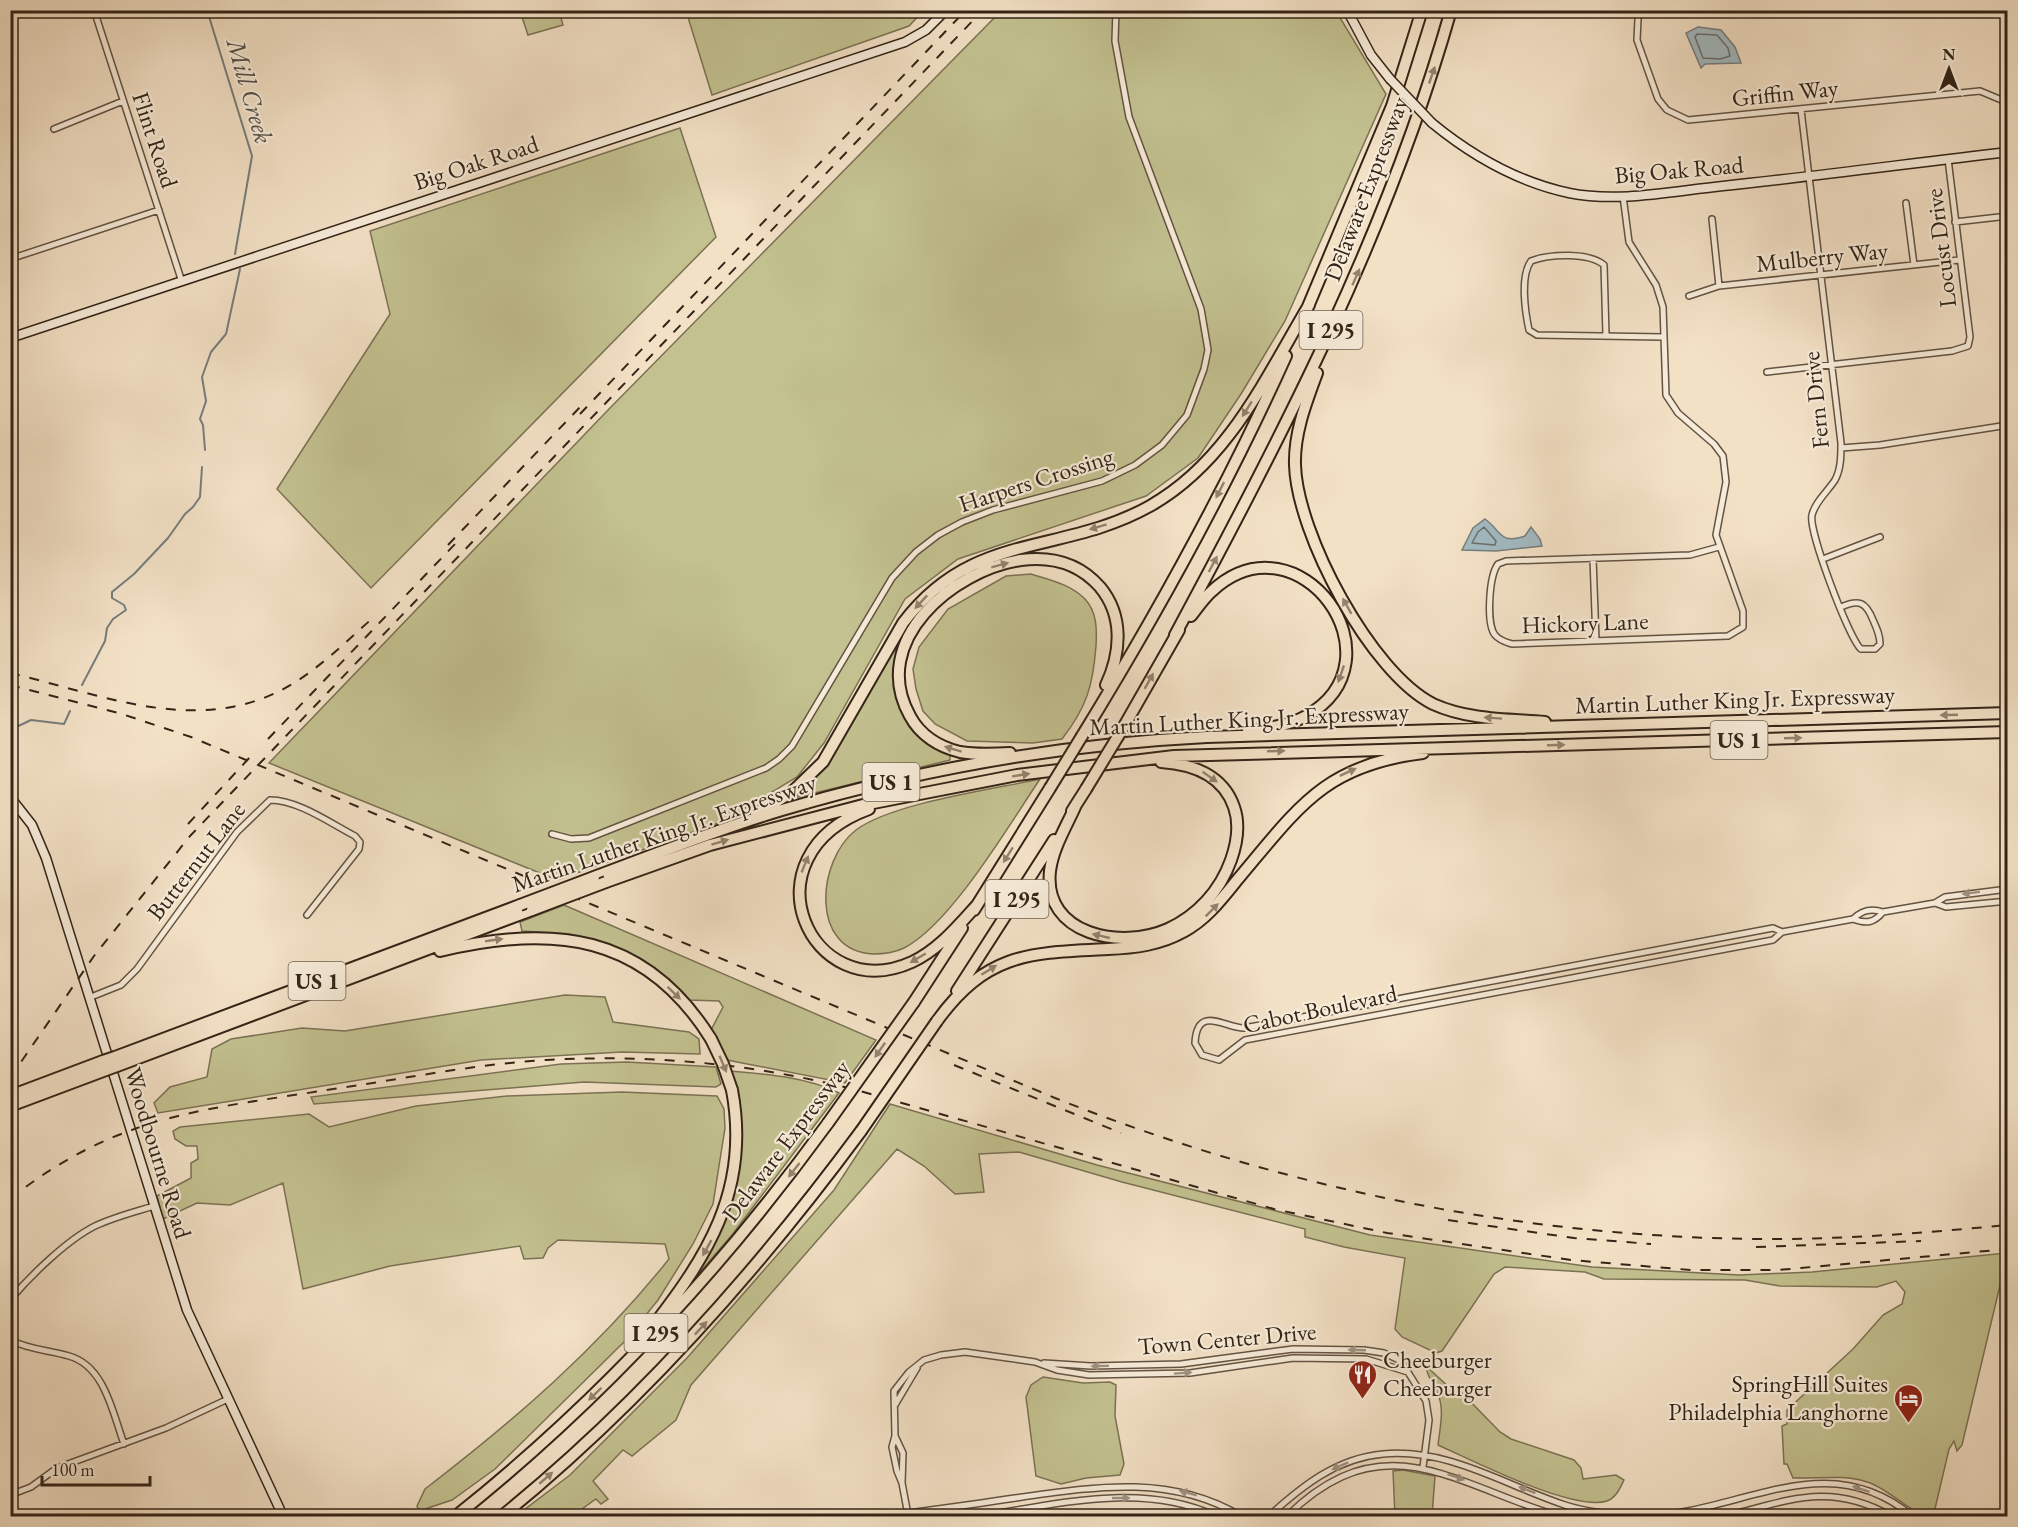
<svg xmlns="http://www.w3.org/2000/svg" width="2018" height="1527" font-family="'EB Garamond',serif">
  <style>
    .green { fill: #c3c190; stroke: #7b7254; stroke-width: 1.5 }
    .water { fill: #a2bac1; stroke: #767e7d; stroke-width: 1.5 }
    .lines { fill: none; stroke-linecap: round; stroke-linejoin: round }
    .shore { stroke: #6a6f6c; stroke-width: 1.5 }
    .stream { stroke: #767e7d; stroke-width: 2 }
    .street-casing { stroke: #635343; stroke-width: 8 }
    .secondary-casing { stroke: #332417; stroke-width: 11 }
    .highway-casing { stroke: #332417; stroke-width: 14 }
    .street { stroke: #f7ecda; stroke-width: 5 }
    .secondary { stroke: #f7ecda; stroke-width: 8 }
    .highway { stroke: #f3e1c6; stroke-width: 10 }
    .rail { stroke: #332417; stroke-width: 2; stroke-dasharray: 10 10; stroke-linecap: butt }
    .secondary-bridge-casing { stroke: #332417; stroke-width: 11; stroke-linecap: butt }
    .highway-bridge-casing { stroke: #332417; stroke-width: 14; stroke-linecap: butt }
    .secondary-bridge { stroke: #f7ecda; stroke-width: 8 }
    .highway-bridge { stroke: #f3e1c6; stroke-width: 10 }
    .oneway { fill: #93826e }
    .oneway2 { fill: #9f9282 }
    .labels { text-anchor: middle; stroke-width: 4.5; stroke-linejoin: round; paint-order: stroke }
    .shield { fill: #f7ecda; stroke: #6e6052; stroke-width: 1.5 }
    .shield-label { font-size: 22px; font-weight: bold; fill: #332417 }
    .street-label { font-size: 24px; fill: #332417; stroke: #f7ecda }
    .poi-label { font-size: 24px; fill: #332417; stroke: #f7ecda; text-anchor: start }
    .water-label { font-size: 26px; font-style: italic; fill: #54514a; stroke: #f7ecda }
  </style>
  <rect width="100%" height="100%" fill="#f3e1c6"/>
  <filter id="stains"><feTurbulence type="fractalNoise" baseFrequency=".00333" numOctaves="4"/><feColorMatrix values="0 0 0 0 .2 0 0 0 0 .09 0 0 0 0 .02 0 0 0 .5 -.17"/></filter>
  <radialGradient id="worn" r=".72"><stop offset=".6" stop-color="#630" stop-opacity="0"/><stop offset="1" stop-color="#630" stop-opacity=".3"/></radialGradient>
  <path class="green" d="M520,11H559L563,25L528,35Z
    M686,11V10L923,11L909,26L712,95Z
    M1001,11H1336L1386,94L1285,321L1241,394L1198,458L1146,496L958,559L905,599L824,743L797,777L724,821L557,880L269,763L609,409Z
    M680,128L716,237L371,588L277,489L390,314L370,231Z
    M1031,574C1050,580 1070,584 1085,599C1097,612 1097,629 1096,646C1093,685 1087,707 1062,739L1033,743L967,741L935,724L923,711L916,689L913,669L919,647L948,609L1006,576Z
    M903,634C895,663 887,702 912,727C923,737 938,745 950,754V760L786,800L823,769Z
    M1040,779C1009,825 951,924 904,948C894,953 883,954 873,954C809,951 817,860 856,830C892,803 994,789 1040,779Z
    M564,905L876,1040L845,1083L727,1060L711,1030L723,1007L719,1001L689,1000L656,971L595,940L568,934L522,931L520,922Z
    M565,995L605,997L613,1022L689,1032L699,1039L700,1054L622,1052L481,1060L158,1113L154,1103L170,1087L207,1077L212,1049L231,1039L302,1028L345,1031Z
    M627,1062L716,1067L721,1084L716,1087L584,1082L314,1104L311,1097L561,1064Z
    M730,1071C766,1074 806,1077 839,1093L732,1235L689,1285C736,1202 754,1168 730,1071Z
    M622,1092L717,1096L724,1109L725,1128L713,1204L693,1244L658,1300L624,1342L495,1469L452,1500L419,1511L417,1506L425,1489C515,1420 598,1348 669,1259L665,1244L558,1240L548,1248L543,1258L524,1259L520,1246L390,1266L303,1289L283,1183L230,1205L197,1203L163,1219L157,1196L191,1178V1163L198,1159L197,1146H186L175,1139L173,1131L180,1127L309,1114L329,1127L416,1106L507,1096Z
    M890,1104L1097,1165L1370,1235L1592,1267L1739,1275L1812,1272L2007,1253V1274L2002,1277L1962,1445L1957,1451L1954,1441L1949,1449L1934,1513L1932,1516C1913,1517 1889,1488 1867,1482C1843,1474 1818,1479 1793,1478L1787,1464H1784L1782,1426L1787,1424V1410L1853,1349L1883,1315L1902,1304L1905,1292L1896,1281L1877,1287L1780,1286L1745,1280L1604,1279L1585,1272L1505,1267L1494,1274L1442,1351L1436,1353L1402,1337L1395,1329L1405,1258L1344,1247L1305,1237V1229L1122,1182L1019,1152L979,1154L984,1192L955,1194L924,1166L897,1149L691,1385L676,1420L632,1456L623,1450L593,1481L608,1499L601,1504L596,1499L572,1516H516L570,1475L687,1358L834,1190Z
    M1426,1366L1450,1388L1460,1391L1500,1432L1511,1439L1574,1460L1581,1468L1583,1479L1616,1475L1624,1480C1620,1488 1616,1498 1607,1501C1573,1512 1472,1460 1438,1445C1440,1427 1445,1408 1437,1392C1433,1382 1427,1377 1426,1366Z
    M1043,1377L1083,1383L1110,1382L1116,1385L1115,1416L1124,1464L1120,1475L1086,1478L1061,1484L1036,1476L1026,1397L1031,1385Z
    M1403,1470L1435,1476L1432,1516H1395L1393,1471Z"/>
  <path class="water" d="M1698,27L1721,30L1735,47L1741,63L1705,64L1701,68L1686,33Z
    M1485,519C1501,530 1499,545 1525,536L1531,527L1540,539L1542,546L1496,551L1462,550L1473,528Z"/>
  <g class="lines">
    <path class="shore" d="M1697,34L1717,35L1728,48L1730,56L1720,59L1703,58L1695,37Z
      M1484,527L1496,541L1495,545L1472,543L1478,532Z"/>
    <path class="stream" d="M207,10L252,156L235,254
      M205,450L203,425L200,419L206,401L202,377L211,352L226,334L240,269
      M82,685L105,641L107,628L113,619L126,610L124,605L112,598V592L134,574L168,538L185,514L193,507L200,497L202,467
      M10,730L31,720L64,724L70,711"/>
    <defs>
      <path id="street" d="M94,10L182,282
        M1638,19L1637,40L1658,99L1667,110L1688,120L1980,91L2004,101
        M1801,110L1841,443C1841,456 1841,469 1835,480C1828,491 1815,502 1812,515C1808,530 1849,639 1861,649H1875L1880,644C1880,635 1877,629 1873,620C1866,602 1859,599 1841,607
        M54,129L123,101
        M1623,196L1629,242L1656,285L1663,307L1666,395L1678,413L1714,444L1723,456L1726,482L1716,535L1743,611V627L1728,636L1512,644C1506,642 1500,641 1495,635C1486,624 1489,576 1498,564L1506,561L1690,555L1719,547
        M1906,203L1914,265
        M1712,219L1719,286
        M1955,222L2008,216
        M10,259L159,210
        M1689,296L1719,286L1959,260
        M1606,335L1604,265C1589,252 1549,254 1531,261C1520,276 1525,311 1529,330L1537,335L1663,337
        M1767,372L1952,351L1968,346L1970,337L1948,159
        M1841,448L1880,445L2008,425
        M1593,558L1596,641
        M1823,559L1880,537
        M552,834L571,839L589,838L766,768L779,759L792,746L892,578L916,552L938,535L962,522L993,510L1102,481L1135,465L1162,445L1187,415L1204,369L1208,350L1201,309L1129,117L1115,41L1116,10
        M1935,903L1946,907L2008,901
        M1883,912L1935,903L1945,897L2008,889
        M1773,928L1782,932L1773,940L1245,1040L1219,1060L1202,1055L1195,1043C1197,1003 1227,1029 1244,1028Z
        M1782,932L1853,919C1866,924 1874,923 1883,912C1871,908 1862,910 1853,919
        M91,997L121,985L137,969L237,832L270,800C298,800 330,823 355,836L360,842L359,849L307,915
        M10,1300C30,1276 67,1240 95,1226C114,1217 134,1212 154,1206
        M10,1340C30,1350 49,1350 69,1356C105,1366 113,1414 124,1444
        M1044,1363L1091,1366L1181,1364L1293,1349L1364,1350L1384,1353L1401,1361L1426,1401L1429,1420L1423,1467
        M895,1405L917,1368
        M895,1436L903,1453L902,1483L908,1515
        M902,1483L897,1471L892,1447L895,1436L894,1391L909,1372L924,1360L941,1355L965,1352L1035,1362L1057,1370L1089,1375L1190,1373L1293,1358L1366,1359L1408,1372
        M10,1495L31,1487L57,1468L166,1428L228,1399
        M886,1516C931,1510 977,1504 1022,1497C1099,1486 1172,1475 1241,1516
        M979,1516C1057,1505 1141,1481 1216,1516
        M1269,1516C1302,1486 1337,1458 1383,1454C1449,1448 1504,1485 1565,1505C1589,1513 1616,1515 1641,1516C1737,1516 1824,1443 1912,1516
        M1287,1516C1385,1420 1456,1486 1559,1516
        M1725,1516C1788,1501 1829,1481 1891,1516"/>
      <path id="secondary" d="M1347,10L1371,55L1390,79
        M1432,123C1471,155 1518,182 1569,193C1619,203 1673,191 1723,186C1818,176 1913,163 2008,152
        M10,338L905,42L926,30L946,10
        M10,797L32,825L46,858L187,1310L283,1516"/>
      <path id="highway" d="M1307,309L1392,106L1422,10
        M1317,373C1306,403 1294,433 1295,465C1297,534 1371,673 1433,704C1468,720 1508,719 1545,722
        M1191,616C1198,607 1204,598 1212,591C1299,511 1406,660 1306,716C1288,726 1268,728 1248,731
        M1175,635C1284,433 1388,232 1451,10
        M1123,728L1179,630
        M1082,736C1157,614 1227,487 1286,356
        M1010,753C994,754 977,755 960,752C939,747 920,735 910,716C868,641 953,570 1021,560C1051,556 1079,563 1100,587C1124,616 1121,653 1106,685
        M1075,807C1066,827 1053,848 1050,871C1043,935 1121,950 1168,929C1197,916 1220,891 1231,860C1237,843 1240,824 1234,807C1223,775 1192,764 1161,762
        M869,809C741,856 811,1008 912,962C938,950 958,926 977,905
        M1072,811L1086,789
        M756,814L792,792L823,762L903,623C973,530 1061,556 1150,506C1228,462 1265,379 1309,305
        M594,877C656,854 718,829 782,810C920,769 1064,744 1207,737L2008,713
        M606,882L710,845L863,805L1017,775L1174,756L2008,732
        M974,910L1050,788
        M440,951C552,924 645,933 711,1039
        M957,991L1054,840
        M914,1002L962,928
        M937,1021C987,952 1030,953 1108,949C1134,948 1160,945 1183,932C1206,920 1222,899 1238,879C1298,808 1324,765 1423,753
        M115,1057L520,905
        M117,1066L532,910
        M10,1096L103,1061
        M10,1106L106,1070
        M646,1335C706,1259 751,1191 732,1090
        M456,1516C599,1402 721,1270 828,1123
        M502,1516C639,1405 756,1273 861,1131"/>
    </defs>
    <use href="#street" class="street-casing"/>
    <use href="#secondary" class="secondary-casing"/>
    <use href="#highway" class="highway-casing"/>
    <use href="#street" class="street"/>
    <use href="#secondary" class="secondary"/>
    <use href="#highway" class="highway"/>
    <path class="rail" d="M580,414L966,10
      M448,545L583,404
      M10,673C104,695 203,739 294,683C324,664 349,639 375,616
      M10,685L122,714L191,737L1055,1098C1279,1187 1514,1236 1754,1239C1839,1240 1923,1233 2008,1225
      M268,739L457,542
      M188,824L251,756
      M954,1065L1121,1133
      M10,1078L94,956L190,836L983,10
      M10,1199C118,1113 209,1109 340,1088C408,1078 477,1064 546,1060C653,1054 757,1064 860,1091L1274,1209L1387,1233L1571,1260L1691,1270H1779L2008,1249
      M1448,1220L1574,1238L1651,1244
      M1756,1247L1921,1241"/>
    <defs>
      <path id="secondary-bridge" d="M1390,79L1432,123"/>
      <path id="highway-bridge" d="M1050,788L1082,736
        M1086,789L1123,728
        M520,905L594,877
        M532,910L606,882
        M711,1039L723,1064L732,1090
        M103,1061L115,1057
        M106,1070L117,1066
        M828,1123L914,1002
        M861,1131L937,1021"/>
    </defs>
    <use href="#secondary-bridge" class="secondary-bridge-casing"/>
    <use href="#highway-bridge" class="highway-bridge-casing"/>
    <use href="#secondary-bridge" class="secondary-bridge"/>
    <use href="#highway-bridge" class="highway-bridge"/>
  </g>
  <defs><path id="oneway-solid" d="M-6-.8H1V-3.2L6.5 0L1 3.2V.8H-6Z" transform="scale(1.5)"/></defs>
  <g class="oneway">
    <use href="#oneway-solid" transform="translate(1432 75) rotate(-71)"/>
    <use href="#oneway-solid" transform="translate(1356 277) rotate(-66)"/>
    <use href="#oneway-solid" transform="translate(1247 409) rotate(122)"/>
    <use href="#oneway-solid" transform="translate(1220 490) rotate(117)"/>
    <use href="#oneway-solid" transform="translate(1098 527) rotate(163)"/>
    <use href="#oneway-solid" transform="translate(1213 564) rotate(-62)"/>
    <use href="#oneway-solid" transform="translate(1000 565) rotate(-15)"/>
    <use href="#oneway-solid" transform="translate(921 602) rotate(133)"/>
    <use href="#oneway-solid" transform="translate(1347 606) rotate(-119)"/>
    <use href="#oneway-solid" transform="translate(1341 674) rotate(109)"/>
    <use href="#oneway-solid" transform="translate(1149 681) rotate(-61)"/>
    <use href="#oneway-solid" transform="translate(1949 715) rotate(178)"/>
    <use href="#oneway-solid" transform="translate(1493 718) rotate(-176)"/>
    <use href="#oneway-solid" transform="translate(1793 738) rotate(-2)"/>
    <use href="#oneway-solid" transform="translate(1556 745) rotate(-2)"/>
    <use href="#oneway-solid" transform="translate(953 749) rotate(-163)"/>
    <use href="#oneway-solid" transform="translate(1276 751) rotate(-2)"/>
    <use href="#oneway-solid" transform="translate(1348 772) rotate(-25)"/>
    <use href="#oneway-solid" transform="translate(1021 775) rotate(-9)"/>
    <use href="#oneway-solid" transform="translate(1210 777) rotate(35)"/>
    <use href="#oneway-solid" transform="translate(720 842) rotate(-17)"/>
    <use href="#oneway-solid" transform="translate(1008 855) rotate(122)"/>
    <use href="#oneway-solid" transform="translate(805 864) rotate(-68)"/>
    <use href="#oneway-solid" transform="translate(1212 910) rotate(-45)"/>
    <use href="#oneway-solid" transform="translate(1101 936) rotate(-167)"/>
    <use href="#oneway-solid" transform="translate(494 940) rotate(-8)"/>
    <use href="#oneway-solid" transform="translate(918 958) rotate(150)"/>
    <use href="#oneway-solid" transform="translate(989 970) rotate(-32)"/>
    <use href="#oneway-solid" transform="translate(674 993) rotate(44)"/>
    <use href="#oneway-solid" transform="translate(880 1050) rotate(125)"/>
    <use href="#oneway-solid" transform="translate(723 1064) rotate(67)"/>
    <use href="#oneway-solid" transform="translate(794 1170) rotate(128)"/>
    <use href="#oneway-solid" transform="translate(707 1248) rotate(119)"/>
    <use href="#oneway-solid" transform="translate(701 1328) rotate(-47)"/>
    <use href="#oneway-solid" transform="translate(595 1394) rotate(136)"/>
    <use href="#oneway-solid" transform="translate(546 1478) rotate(-41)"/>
  </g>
  <g class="oneway2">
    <use href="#oneway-solid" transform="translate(1971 893) rotate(173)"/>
    <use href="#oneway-solid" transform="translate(1357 1350) rotate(-178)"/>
    <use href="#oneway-solid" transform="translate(1100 1366) rotate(179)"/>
    <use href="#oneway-solid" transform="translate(1183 1373) rotate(-4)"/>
    <use href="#oneway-solid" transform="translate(1340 1466) rotate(156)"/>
    <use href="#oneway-solid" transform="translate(1456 1477) rotate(19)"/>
    <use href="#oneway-solid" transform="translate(1861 1489) rotate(-162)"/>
    <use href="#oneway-solid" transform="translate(1527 1490) rotate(-159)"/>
    <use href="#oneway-solid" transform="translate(1188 1493) rotate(-165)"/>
    <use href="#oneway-solid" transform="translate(1121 1498)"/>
  </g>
  <defs>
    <symbol id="restaurant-pin" viewBox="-11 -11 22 30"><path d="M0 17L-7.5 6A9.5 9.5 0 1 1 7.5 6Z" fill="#8f2418" stroke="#f7ecda"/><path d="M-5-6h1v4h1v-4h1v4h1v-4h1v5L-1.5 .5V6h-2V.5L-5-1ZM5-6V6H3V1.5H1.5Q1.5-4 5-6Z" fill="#fff"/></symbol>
    <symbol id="hotel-pin" viewBox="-11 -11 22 30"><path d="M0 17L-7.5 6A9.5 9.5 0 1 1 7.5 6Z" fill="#8f2418" stroke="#f7ecda"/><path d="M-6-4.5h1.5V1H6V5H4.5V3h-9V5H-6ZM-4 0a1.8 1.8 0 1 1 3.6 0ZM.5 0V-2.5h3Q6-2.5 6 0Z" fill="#fff"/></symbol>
  </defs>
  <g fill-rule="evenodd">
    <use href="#restaurant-pin" x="1346" y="1358" width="33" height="45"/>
    <use href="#hotel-pin" x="1892" y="1382" width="33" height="45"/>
  </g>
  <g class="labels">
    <g class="shield">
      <rect x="1299.5" y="311" width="63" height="38" rx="4.5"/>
      <rect x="1710.5" y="721" width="57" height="38" rx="4.5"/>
      <rect x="862.5" y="763" width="57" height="38" rx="4.5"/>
      <rect x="985.5" y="880" width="63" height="38" rx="4.5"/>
      <rect x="288.5" y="962" width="57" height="38" rx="4.5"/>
      <rect x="624.5" y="1314" width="63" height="38" rx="4.5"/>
    </g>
    <g class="shield-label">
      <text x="1331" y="338">I 295</text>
      <text x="1739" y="748">US 1</text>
      <text x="891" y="790">US 1</text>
      <text x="1017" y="907">I 295</text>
      <text x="317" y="989">US 1</text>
      <text x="656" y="1341">I 295</text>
    </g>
    <g class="street-label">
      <text transform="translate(1785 93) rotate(-6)" y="8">Griffin Way</text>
      <text transform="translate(155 140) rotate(72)" y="8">Flint Road</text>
      <text transform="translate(476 163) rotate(-18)" y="8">Big Oak Road</text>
      <text transform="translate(1679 170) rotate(-5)" y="8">Big Oak Road</text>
      <text transform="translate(1366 189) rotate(-69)" y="8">Delaware Expressway</text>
      <text transform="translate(1941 248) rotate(-97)" y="8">Locust Drive</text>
      <text transform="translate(1822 257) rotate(-6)" y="8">Mulberry Way</text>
      <text transform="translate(1816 400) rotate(-96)" y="8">Fern Drive</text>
      <text transform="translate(1036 480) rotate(-18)" y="8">Harpers Crossing</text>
      <text transform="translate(1585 623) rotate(-2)" y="8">Hickory Lane</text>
      <text transform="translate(1735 700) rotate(-2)" y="8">Martin Luther King Jr. Expressway</text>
      <text transform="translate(1249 719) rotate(-3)" y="8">Martin Luther King Jr. Expressway</text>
      <text transform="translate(664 833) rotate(-19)" y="8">Martin Luther King Jr. Expressway</text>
      <text transform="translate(196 861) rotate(-52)" y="8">Butternut Lane</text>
      <text transform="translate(1320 1009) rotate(-12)" y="8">Cabot Boulevard</text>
      <text transform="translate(786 1141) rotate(-53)" y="8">Delaware Expressway</text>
      <text transform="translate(158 1153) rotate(73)" y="8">Woodbourne Road</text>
      <text transform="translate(1227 1339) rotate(-5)" y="8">Town Center Drive</text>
    </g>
    <g class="poi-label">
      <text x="1383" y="1368">Cheeburger<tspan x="1383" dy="28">Cheeburger</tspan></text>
      <text x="1888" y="1392" text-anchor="end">SpringHill Suites<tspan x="1888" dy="28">Philadelphia Langhorne</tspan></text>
    </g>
    <g class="water-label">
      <text transform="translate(250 91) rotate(74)" y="9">Mill Creek</text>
    </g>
  </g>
  <rect width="2018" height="1527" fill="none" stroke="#f3e1c6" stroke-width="36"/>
  <rect x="12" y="12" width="1994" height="1503" fill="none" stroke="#332417" stroke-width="3"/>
  <rect x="18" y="18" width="1982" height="1491" fill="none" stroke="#332417" stroke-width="1.5"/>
  <g transform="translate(1949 69)" stroke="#f7ecda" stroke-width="4.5" paint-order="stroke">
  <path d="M0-4.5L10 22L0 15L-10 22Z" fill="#332417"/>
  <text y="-9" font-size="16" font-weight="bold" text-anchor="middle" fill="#332417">N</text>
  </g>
  <path d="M42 1476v9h108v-9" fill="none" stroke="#332417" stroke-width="3"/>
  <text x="51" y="1476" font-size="18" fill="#332417" stroke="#f7ecda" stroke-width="4.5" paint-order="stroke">100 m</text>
  <rect width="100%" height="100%" filter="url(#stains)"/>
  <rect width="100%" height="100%" fill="url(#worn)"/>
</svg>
